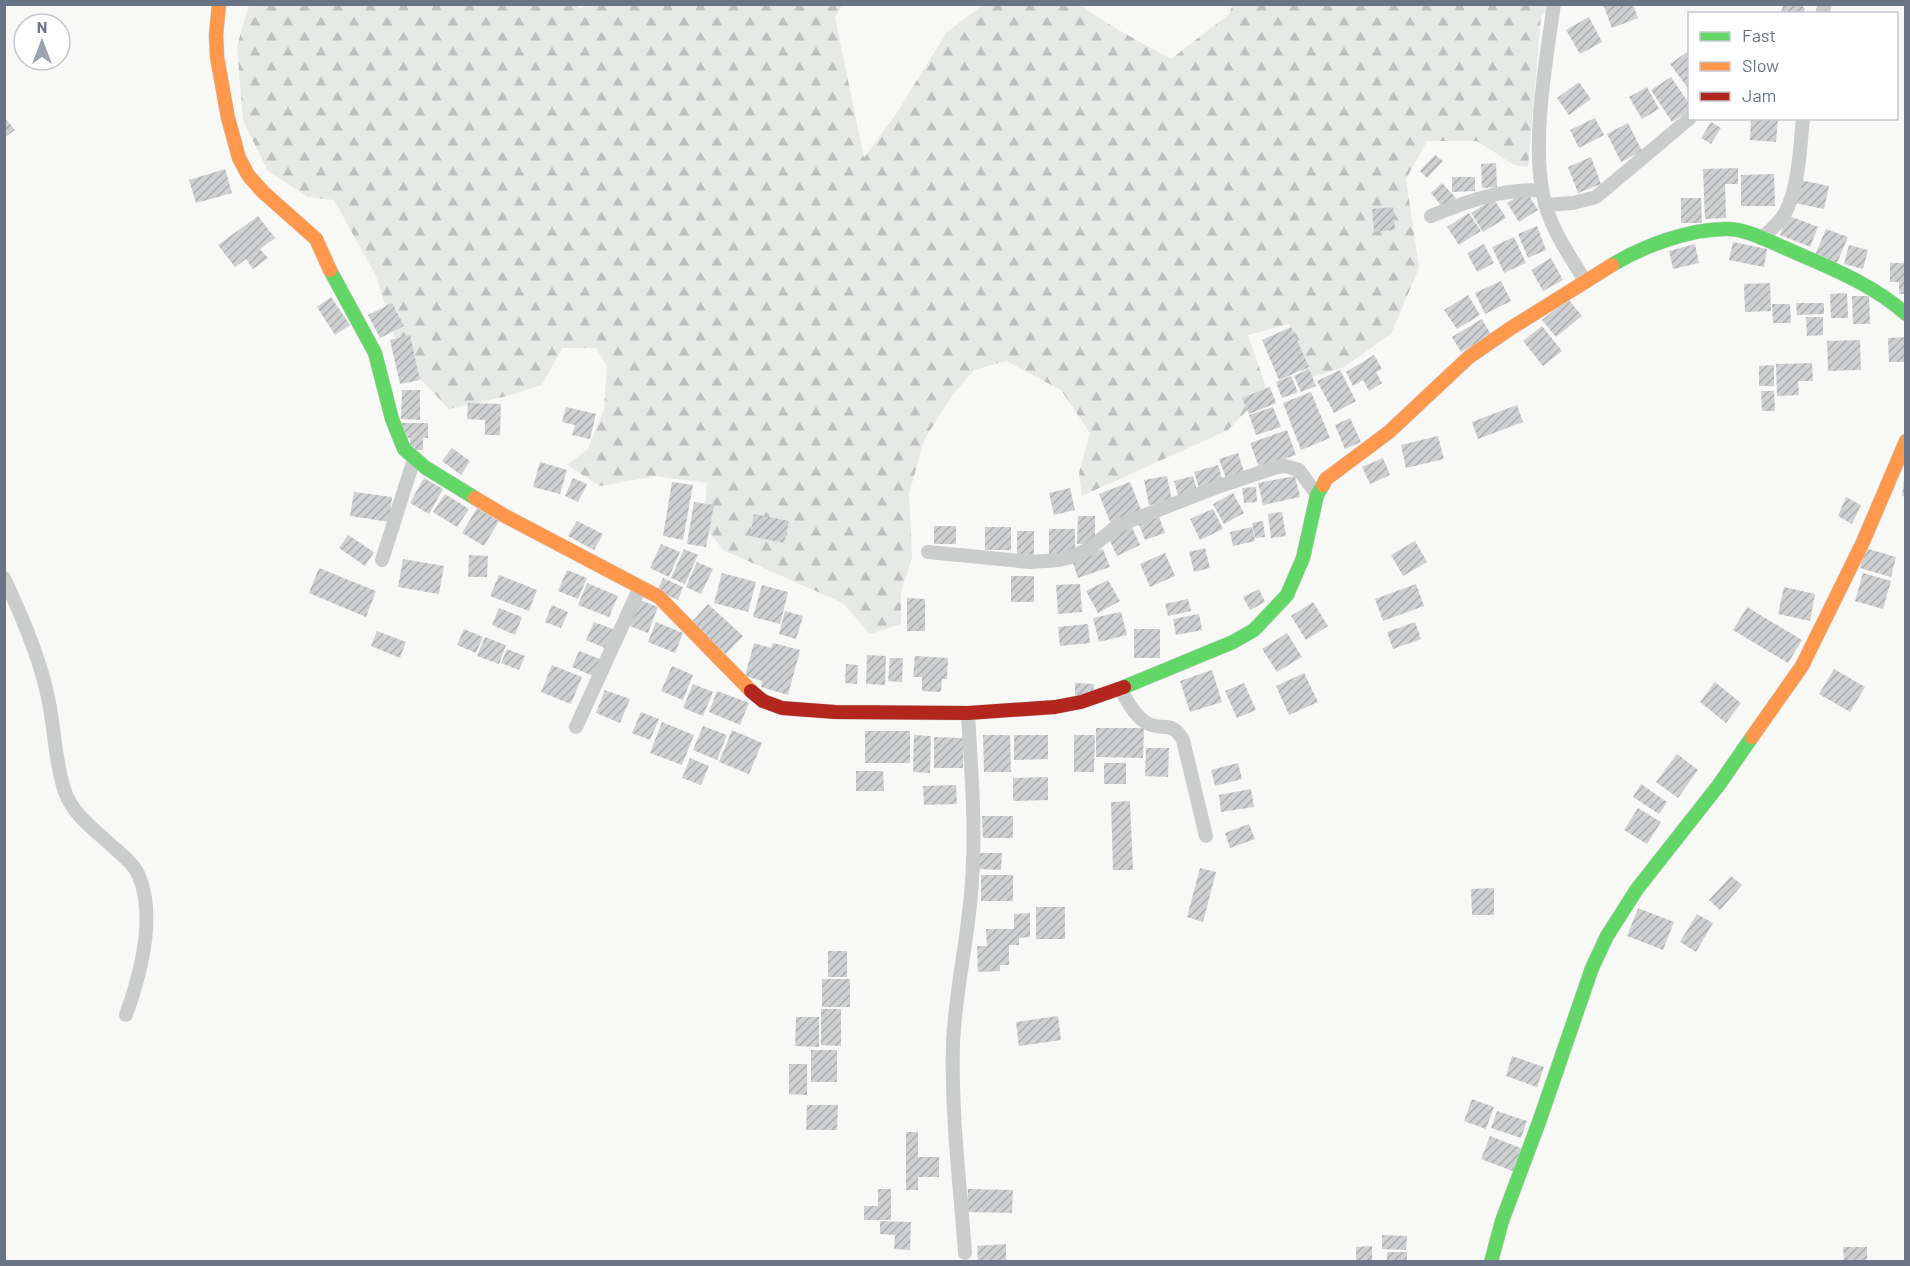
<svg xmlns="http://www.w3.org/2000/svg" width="1910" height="1266" font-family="Barlow,sans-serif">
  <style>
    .forest { fill: url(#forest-firs) }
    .building { fill: url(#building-hatch) }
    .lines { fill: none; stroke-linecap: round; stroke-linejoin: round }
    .fast-casing { stroke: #d5d6d7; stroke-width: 15 }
    .slow-casing { stroke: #d5d6d7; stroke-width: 15 }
    .jam-casing { stroke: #d5d6d7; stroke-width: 15 }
    .street { stroke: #cbcccc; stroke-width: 14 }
    .fast { stroke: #63d668; stroke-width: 14 }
    .slow { stroke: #ff974d; stroke-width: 14 }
    .jam { stroke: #b3261e; stroke-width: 14 }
  </style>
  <defs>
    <pattern id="forest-firs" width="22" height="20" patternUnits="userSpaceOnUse" patternTransform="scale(1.5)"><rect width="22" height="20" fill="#e6e9e5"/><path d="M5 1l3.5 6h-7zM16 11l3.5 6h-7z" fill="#bec1bf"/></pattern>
    <pattern id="building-hatch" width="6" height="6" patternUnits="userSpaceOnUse" patternTransform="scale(1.5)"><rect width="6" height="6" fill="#cfd0d1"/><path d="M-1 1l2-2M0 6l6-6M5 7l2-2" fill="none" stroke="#acadaf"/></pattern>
  </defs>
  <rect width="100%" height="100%" fill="#f8f8f7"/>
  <path class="forest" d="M577,4L578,9L593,4L842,5L835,17L864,158L896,114L947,32L983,5H1080L1115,28L1171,59L1228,15L1233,5H1560L1541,16L1528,167L1514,165L1477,141H1427L1406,179L1419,268L1391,334L1344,367L1304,380L1289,324L1248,335L1267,390L1228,430L1082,496L1079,473L1090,433L1061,390L1006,361L974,370L953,394L924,440L909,494L912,558L901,592V624L870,634L843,603L723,550L704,525L707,483L656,476L600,486L567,465L588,449L604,409L607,366L596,348H562L542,385L507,396L449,409L402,359L376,276L334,200L308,197L268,171L243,121L237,46L249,5Z"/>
  <path class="building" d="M1603,4H1633L1638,18L1612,28Z
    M1784,4H1798L1805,8L1803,14H1780Z
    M1589,17L1602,42L1580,54L1566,30Z
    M1690,50V91L1670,64Z
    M1671,77L1690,105V110L1672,122L1651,90Z
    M1579,82L1591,99L1569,115L1557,98Z
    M1647,87L1659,109L1642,119L1629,97Z
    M4,117L15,130L4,138Z
    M1595,118L1604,135L1579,148L1570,130Z
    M1751,118H1778L1776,142L1750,140Z
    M1711,122L1721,128L1711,144L1701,138Z
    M1628,123L1642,151L1621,162L1607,134Z
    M1435,155L1443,161L1427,178L1420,171Z
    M1591,157L1601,184L1578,193L1568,167Z
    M1496,163L1497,187L1482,188L1481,164Z
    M1738,168V184H1725L1726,218L1705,219L1703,169Z
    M225,169L232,193L196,203L189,180Z
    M1774,174L1775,206H1741V175Z
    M1452,177H1475V191L1452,192Z
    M1800,180L1829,186L1824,209L1795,203Z
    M1442,183L1456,198L1444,209L1431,193Z
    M1526,191L1538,210L1519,222L1507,203Z
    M1681,198H1701L1702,223H1681Z
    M1494,199L1506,218L1483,232L1471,213Z
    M1393,207L1395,230L1374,232L1372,209Z
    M1469,213L1481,231L1459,245L1447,227Z
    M1787,215L1818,227L1810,247L1780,235Z
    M258,216L275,238L260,249L268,258L253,269L246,259L235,267L218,245Z
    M1537,226L1546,250L1528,258L1518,234Z
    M1826,229L1848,237L1837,263L1815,255Z
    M1514,237L1526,263L1504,273L1492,247Z
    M1733,242L1767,249L1764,267L1729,260Z
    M1484,244L1494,263L1477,272L1467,253Z
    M1695,244L1699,263L1673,269L1669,251Z
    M1849,245L1868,250L1863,269L1844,264Z
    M1551,258L1563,280L1543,291L1531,270Z
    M1890,263H1906V294H1899V282H1890Z
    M1501,281L1511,301L1485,314L1475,293Z
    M1770,283L1771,311L1745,312L1744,284Z
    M1847,293L1848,318H1831L1830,294Z
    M1468,295L1480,315L1457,329L1444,310Z
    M1852,296H1869L1870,324H1853Z
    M331,297L350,325L335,335L317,307Z
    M1568,299L1582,316L1556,337L1542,320Z
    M392,303L404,326L380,338L368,315Z
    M1796,303H1824V314L1797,315Z
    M1772,304H1790L1791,323H1773Z
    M1806,317H1823V335L1807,336Z
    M1482,319L1491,335L1461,352L1452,337Z
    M1542,326L1562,351L1543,366L1523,341Z
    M1291,327L1309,367L1279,380L1262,340Z
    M410,335L420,380L400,384L390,340Z
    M1906,337V362H1889L1888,338Z
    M1860,340L1861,370L1828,371L1827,341Z
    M1374,355L1382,369L1376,372L1382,383L1369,391L1363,380L1353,386L1346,372Z
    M1812,363L1813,381H1798L1799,395L1777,396L1776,364Z
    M1774,365V386H1759V366Z
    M1309,369L1316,386L1301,392L1294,376Z
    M1340,370L1356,401L1334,413L1317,381Z
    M1291,376L1298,392L1282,398L1276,382Z
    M1270,387L1276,403L1249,414L1242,398Z
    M402,390H420V420L401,419Z
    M1761,391H1774L1775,411H1762Z
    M1311,392L1330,438L1301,450L1283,403Z
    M468,403L501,404L500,435H485V420L467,419Z
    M1517,405L1523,422L1478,439L1472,422Z
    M566,407L596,414L590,439L572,435L575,425L562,422Z
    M1273,407L1281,427L1256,435L1249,415Z
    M1350,418L1361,442L1345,449L1335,425Z
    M402,423H428V438H423V450H410V438H402Z
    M1287,430L1296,455L1259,467L1250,443Z
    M1438,436L1444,459L1406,468L1401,445Z
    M452,448L470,461L461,475L442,461Z
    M1238,453L1245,475L1227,481L1219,459Z
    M1383,458L1390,475L1370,484L1362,467Z
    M540,462L567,470L560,494L533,487Z
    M1218,465L1223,482L1199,488L1194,472Z
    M1167,476L1172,501L1149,505L1144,480Z
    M1193,476L1198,494L1179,499L1174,481Z
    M1295,476L1300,497L1263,505L1258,483Z
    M424,478L443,489L429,514L410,503Z
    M573,478L587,484L578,502L565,496Z
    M1904,480H1906V497L1902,496Z
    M672,482L693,485L683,540L663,536Z
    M1130,482L1141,510L1110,522L1099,494Z
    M1256,487L1257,502L1244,503L1242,488Z
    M1070,488L1075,510L1054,515L1049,493Z
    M354,492L392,497L389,522L350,516Z
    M1233,493L1244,513L1224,524L1213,504Z
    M445,494L469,509L457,527L433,512Z
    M1846,497L1861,505L1852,524L1838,516Z
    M694,502L714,505L706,547L687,544Z
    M477,508L499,521L484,546L462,533Z
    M1213,509L1223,529L1200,540L1190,519Z
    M1282,512L1286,536L1271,538L1268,514Z
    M754,514L789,521L784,543L750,536Z
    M1158,514L1165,533L1145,540L1138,522Z
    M1078,516H1095V544H1077Z
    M577,521L603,534L594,550L568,536Z
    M1263,521L1265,537L1255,538L1252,523Z
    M1131,525L1140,545L1117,556L1107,535Z
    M934,526H956V544H934Z
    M985,527H1011V550H985Z
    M1252,527L1255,541L1233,546L1230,532Z
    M1049,529H1075V554H1049Z
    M1017,531H1034V555L1017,554Z
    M348,535L374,552L365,566L339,548Z
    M1415,541L1427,562L1403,576L1391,555Z
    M661,544L680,552L669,577L650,568Z
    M1205,548L1210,568L1194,572L1189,552Z
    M1865,548L1896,557L1891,577L1860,568Z
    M684,549L698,555L685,584L671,578Z
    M1103,549L1110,567L1078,578L1072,560Z
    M1165,553L1175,576L1150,587L1140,564Z
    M469,555L488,556L487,577H468Z
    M403,559L444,566L439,594L398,587Z
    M697,562L713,569L701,594L686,587Z
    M319,568L376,591L366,617L309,593Z
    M567,570L587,578L578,599L558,591Z
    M722,573L756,582L748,612L714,603Z
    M1863,573L1891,581L1883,609L1855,601Z
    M499,575L537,590L529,611L490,596Z
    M1011,576H1034V602H1011Z
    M663,578L683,587L678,600L657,591Z
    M1108,580L1120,601L1098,613L1086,591Z
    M587,583L618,596L609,617L578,605Z
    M1080,584L1082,612L1058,614L1056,585Z
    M1416,584L1424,606L1383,621L1375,599Z
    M762,585L788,592L780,624L753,617Z
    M1784,587L1815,594L1810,621L1778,614Z
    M1259,589L1265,602L1250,610L1243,597Z
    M907,598L925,599V631H907Z
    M1188,599L1191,611L1168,616L1165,604Z
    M640,600L658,607L648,633L630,626Z
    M1313,602L1328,626L1306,640L1291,616Z
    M708,604L743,636L726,654L691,623Z
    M552,605L568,612L561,628L545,622Z
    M1747,607L1802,640L1788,663L1733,630Z
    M499,608L522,617L515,635L492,625Z
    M785,611L803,616L796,639L779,634Z
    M1121,612L1127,635L1099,642L1093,618Z
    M1199,614L1202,630L1176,635L1173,619Z
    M594,622L613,629L605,648L586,640Z
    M656,622L683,633L675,653L648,642Z
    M1415,622L1421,639L1393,649L1387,632Z
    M1088,624L1090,643L1060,646L1058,627Z
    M464,629L483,637L476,653L457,645Z
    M1134,629H1160V658H1134Z
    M377,631L406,642L400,658L371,646Z
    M1287,633L1302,657L1277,672L1262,649Z
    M485,637L506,645L499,664L477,656Z
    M754,643L771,648L773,643L800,650L788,695L761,687L762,681L745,676Z
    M507,649L525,656L519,670L501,663Z
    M579,651L600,659L593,676L572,667Z
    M867,655L886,656L885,685L866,684Z
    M915,656L948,658L947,679H942L941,692L922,691V677H913Z
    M890,658H903L902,682L888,681Z
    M846,664L858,665L857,684L845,683Z
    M552,665L582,677L571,704L541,692Z
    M672,666L693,675L683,700L661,691Z
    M1834,669L1865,687L1850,712L1819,694Z
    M1212,670L1222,702L1190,712L1180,681Z
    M1304,673L1318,702L1289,715L1276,686Z
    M1715,682L1741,703L1726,723L1700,702Z
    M1075,683L1094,684L1093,696H1075Z
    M1244,683L1256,710L1237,718L1225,691Z
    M693,684L713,692L703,716L683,708Z
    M605,690L630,699L620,723L596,713Z
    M717,691L749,703L740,725L709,712Z
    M641,712L659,719L650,740L632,733Z
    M662,722L694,735L682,765L650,753Z
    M703,726L727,735L717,760L693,750Z
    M1096,728H1144L1143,758L1096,757Z
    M732,730L762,743L749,774L719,762Z
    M865,731H910V763H865Z
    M914,735L931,736L930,773L913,772Z
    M983,735H1010L1011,772H984Z
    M1014,735H1048V759L1014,760Z
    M1074,735H1095L1094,772H1074Z
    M934,737L963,738V768H934Z
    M1146,748H1169L1168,777L1145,776Z
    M1677,754L1698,770L1678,798L1656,782Z
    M690,758L709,766L701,785L682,778Z
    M1104,763H1126V784H1104Z
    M1238,763L1242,779L1215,786L1211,770Z
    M856,771H883L884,791H856Z
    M1048,777V800L1013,801V778Z
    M1641,784L1667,802L1659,814L1633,797Z
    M956,785L957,804L924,805L923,786Z
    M1251,789L1254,807L1221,812L1219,795Z
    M1130,801L1133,870H1113L1111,802Z
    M1638,808L1661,822L1647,844L1624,830Z
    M982,816H1013V838H983Z
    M1249,824L1255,839L1230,848L1225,833Z
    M980,853H1002L1001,870L979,869Z
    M1200,868L1216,872L1203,922L1187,917Z
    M981,875H1013V901H981Z
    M1731,876L1742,885L1720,910L1709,900Z
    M1494,888V915H1472L1471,889Z
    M1036,907H1065V939H1036Z
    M1638,908L1674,922L1663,950L1627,936Z
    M1030,913V937L1019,938V945H1009V965H1000V971L978,972L977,946H987L986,929H1014V914Z
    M1697,914L1713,923L1696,952L1680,942Z
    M828,951H847V977H828Z
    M822,979H850V1007H822Z
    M821,1009H841V1046L821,1045Z
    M1058,1016L1061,1040L1019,1046L1016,1022Z
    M796,1017H819V1047L795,1046Z
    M811,1050H837V1082H811Z
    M1512,1056L1544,1067L1537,1087L1506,1076Z
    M789,1064H807V1095L789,1094Z
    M1472,1099L1494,1107L1486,1129L1464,1121Z
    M807,1105H838L837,1130H806Z
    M1497,1111L1527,1121L1521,1138L1491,1128Z
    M906,1132H918V1157H939V1177H918V1190H906Z
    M1490,1136L1523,1149L1515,1172L1481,1159Z
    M878,1189H891V1220H864V1206H878Z
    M968,1189L1013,1190L1012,1213L967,1212Z
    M880,1221L911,1222L910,1250L894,1249L895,1235L880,1234Z
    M1382,1235L1407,1236L1406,1250L1382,1249Z
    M1006,1244V1262H978L977,1246Z
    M1372,1246V1262H1356V1247Z
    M1843,1247H1867V1262H1844Z
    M1387,1252H1407V1262H1387Z"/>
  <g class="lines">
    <defs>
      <path id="fast" d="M1612,265C1643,246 1691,228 1729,229C1749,230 1768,241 1785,248C1828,267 1871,283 1906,314
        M330,270L375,353L392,419L404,449L426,468L475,498
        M1124,687L1233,642L1254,630L1287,595L1303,558L1317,495L1323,485
        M1491,1262L1502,1221L1539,1122L1592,968L1607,936L1637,889L1718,786L1752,737"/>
      <path id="slow" d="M219,4L216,35L217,57L228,118L239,158L248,175L263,192L316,239L330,270
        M1323,485L1326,479L1389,432L1469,357L1511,328L1612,265
        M475,498L505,516L659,597L751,691
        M1752,737L1802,666L1863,542L1906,441"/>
      <path id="jam" d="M751,691L763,701L782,708L835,712L968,713L1055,707L1081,702L1124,687"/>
    </defs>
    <use href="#fast" class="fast-casing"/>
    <use href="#slow" class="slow-casing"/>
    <use href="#jam" class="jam-casing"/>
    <path class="street" d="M1554,4C1546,60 1530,150 1545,203C1552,231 1570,256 1585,281
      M1822,14L1825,4
      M1545,205L1573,203L1596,197L1690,118
      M1431,216C1468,201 1501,189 1542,190
      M1762,238C1771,230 1779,223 1785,213C1799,188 1800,147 1803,118
      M928,552L1030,562L1059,560L1071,557L1089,549L1117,526L1220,486L1277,467L1285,466L1299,470L1317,495
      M382,560L414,459
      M4,578C21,615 38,653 47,693C55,726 54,760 65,792C74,816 94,829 112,846C122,855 134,864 139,876C156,917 140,976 126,1015
      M1120,689C1127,700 1135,717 1147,723C1163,732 1171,719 1183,740L1206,836
      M576,727L640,587
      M965,1253C960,1184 951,1113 953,1044C955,990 969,936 972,881C976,825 971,769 968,713"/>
    <use href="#fast" class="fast"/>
    <use href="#slow" class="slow"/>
    <use href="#jam" class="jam"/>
  </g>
  <rect width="1910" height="1266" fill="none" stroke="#697586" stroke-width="12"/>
  <rect x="1688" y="12" width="210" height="108" fill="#ffffff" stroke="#c3c8cf" stroke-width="1.5"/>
  <rect x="1700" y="32" width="30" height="9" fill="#63d668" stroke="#c3c8cf" stroke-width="1.5"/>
  <text x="1742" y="42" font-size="18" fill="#697586">Fast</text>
  <rect x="1700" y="62" width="30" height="9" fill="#ff974d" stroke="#c3c8cf" stroke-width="1.5"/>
  <text x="1742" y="72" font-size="18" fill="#697586">Slow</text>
  <rect x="1700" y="92" width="30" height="9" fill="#b3261e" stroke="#c3c8cf" stroke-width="1.5"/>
  <text x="1742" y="102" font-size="18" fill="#697586">Jam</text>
  <g transform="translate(42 42)"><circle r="28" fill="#ffffff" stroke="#c3c8cf" stroke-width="1.5"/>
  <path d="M0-4.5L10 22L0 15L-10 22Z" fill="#9ba3ae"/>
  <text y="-9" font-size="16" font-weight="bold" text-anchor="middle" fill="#697586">N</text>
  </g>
</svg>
